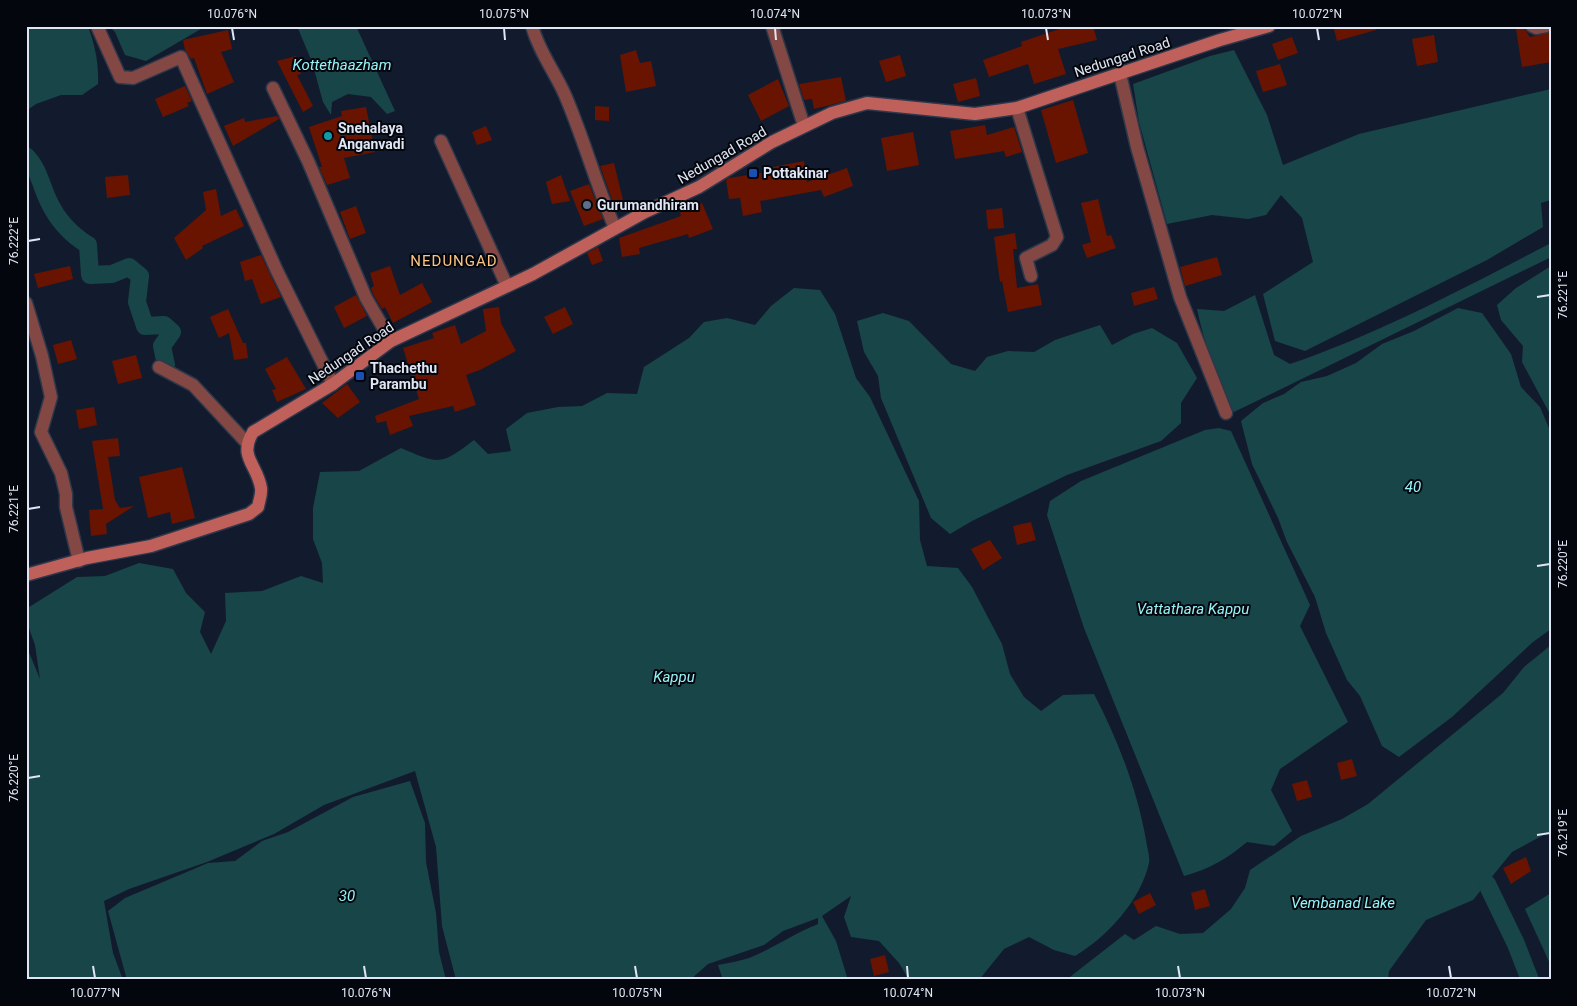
<svg xmlns="http://www.w3.org/2000/svg" width="1577" height="1006" font-family="Roboto,sans-serif">
  <style>
    .water { fill: #184547 }
    .lines { fill: none; stroke-linecap: round; stroke-linejoin: round }
    .canal { stroke: #184547; stroke-width: 18 }
    .building { fill: #681400 }
    .street-casing { stroke: #2f374a; stroke-width: 15 }
    .secondary-casing { stroke: #2f374a; stroke-width: 15 }
    .street { stroke: #834844; stroke-width: 12 }
    .secondary { stroke: #bf605b; stroke-width: 12 }
    .ticks { fill: none; stroke: #e0e6f4; stroke-width: 2 }
    .culture-dot { fill: #0f9aa8; stroke: #04060d; stroke-width: 2 }
    .transit-dot { fill: #1a4fb4; stroke: #04060d; stroke-width: 2 }
    .service-dot { fill: #5c6f8a; stroke: #04060d; stroke-width: 2 }
    .labels { text-anchor: middle; stroke-width: 4; stroke-linejoin: round; paint-order: stroke }
    .street-label { font-size: 14px; fill: #e0e6f4; stroke: #04060d }
    .poi-label { font-size: 14px; font-weight: bold; fill: #e0e6f4; stroke: #04060d; text-anchor: start }
    .water-label { font-size: 15px; font-style: italic; fill: #95f4f8; stroke: #04060d }
    .neighbourhood-label { font-size: 15px; letter-spacing: 1px; fill: #f9c485; stroke: #04060d }
    .neatline { fill: none; stroke: #e0e6f4; stroke-width: 2 }
    .ticks-label { font-size: 12px; text-anchor: middle; fill: #e0e6f4 }
  </style>
  <rect width="100%" height="100%" fill="#121b2e"/>
  <path class="water" d="M26,26H88C95,46 99,63 98,84L82,95H61L36,104L26,111Z
    M109,26H206L146,61L125,55L115,32Z
    M297,26H356L395,111L387,114L371,97L348,94L332,102L331,115L323,102L312,62Z
    M1234,50L1267,115L1283,165L1359,134L1551,89V200L1541,203L1543,227L1487,260L1305,351L1275,341L1263,294L1313,262L1302,218L1281,195L1266,215L1248,219L1212,215L1167,224L1139,122L1133,84L1210,56Z
    M1551,243V257L1537,264L1234,412C1225,400 1223,388 1217,373C1208,351 1202,333 1197,309L1224,311L1255,295L1274,355L1290,364C1381,333 1466,287 1551,243Z
    M1551,266V416L1522,362L1523,346L1501,320L1497,305L1516,288Z
    M794,288L820,290L835,314L856,378L870,397L919,501L920,540L927,566L958,568L972,587L1002,644L1010,674L1024,697L1041,711L1063,695L1094,694C1118,740 1137,789 1146,840C1147,847 1150,856 1149,863C1141,900 1107,937 1075,956L1054,950L1029,937L1004,949L979,980H909L899,963L879,941L851,937L844,917L851,896L822,916L836,941L848,980H723L718,965C728,963 740,961 749,958C774,948 793,934 818,924V918L783,931L764,945L708,964L690,980H456L442,926L436,847L415,771L324,805L274,834L207,862L129,889L104,901L113,953L123,980H26V645L40,679L35,645L26,620V609L77,577L105,576L139,563L173,569L186,593L205,612L200,632L211,654L226,621L225,593L262,591L301,576L323,583L322,563L313,539V508L320,472L359,471L401,448C440,465 441,465 474,440L488,454L511,451L506,429L527,413L558,407L582,406L607,393L637,394L644,367L689,338L704,322L727,318L755,325L771,306Z
    M1458,308L1482,313L1511,354L1521,387L1540,407L1551,433V629L1533,642L1452,717L1399,757L1382,746L1360,696L1347,680L1326,633L1315,597L1287,542L1278,518L1252,464L1241,421L1263,403L1284,394L1301,382L1327,376L1356,363L1382,344L1414,331Z
    M883,313L909,321L951,364L975,371L987,357L1008,351L1034,352L1055,340L1100,325L1112,345L1133,334L1152,328L1177,343L1197,378L1181,403V423L1161,441L1067,475L972,521L950,534L931,518L881,398L878,376L864,352L857,321Z
    M1219,428L1231,431L1310,605L1300,626L1348,722L1280,769L1271,790L1292,831L1274,846L1247,842C1227,859 1209,869 1184,876L1084,628L1047,515L1050,501L1081,481L1205,430Z
    M1551,645V831L1512,852L1473,900L1426,920L1389,971L1388,980H1066L1125,934L1134,940L1156,926L1180,934L1203,933L1231,909L1245,888L1250,870L1301,836L1342,819L1368,804L1503,693L1524,667Z
    M410,781L425,823L426,862L436,913L439,952L446,980H127L108,911L125,898L208,863L235,861L262,841L288,832L353,797Z
    M1551,893V966L1525,909Z"/>
  <g class="lines">
    <path class="canal" d="M26,156C39,169 41,186 49,202C58,221 70,234 88,245L90,275L112,274L129,267L140,276L137,302L145,326L164,325L172,332L162,346L166,365
      M1487,884L1516,944L1530,980"/>
  </g>
  <path class="building" d="M1068,26H1093L1097,40L1058,49L1066,74L1034,84L1028,64L989,77L983,60L1022,46L1021,42Z
    M1333,26H1376V30L1337,41Z
    M1524,28L1530,37L1551,32V62L1522,67L1516,29Z
    M228,30L232,49L221,52L234,82L207,94L194,58L191,59L185,50L183,40Z
    M1434,35L1438,62L1417,66L1412,39Z
    M1292,37L1298,53L1278,60L1272,44Z
    M636,50L640,63L651,61L656,86L626,92L620,55Z
    M900,55L906,76L886,82L879,61Z
    M296,56L301,74L297,75L313,106L303,112L277,61Z
    M1280,64L1287,85L1263,92L1256,71Z
    M841,77L846,101L814,109L812,99L804,100L799,84Z
    M976,78L980,96L958,102L953,84Z
    M778,79L789,106L761,121L748,95Z
    M185,86L192,101L187,103L189,106L163,117L155,99Z
    M1073,100L1088,153L1056,163L1041,110Z
    M595,106L609,107V121L595,120Z
    M366,107L375,152L344,158L350,178L327,185L319,167H322L309,127L342,116L341,111Z
    M277,116L279,119L233,146L224,126L244,118L245,122Z
    M985,125L987,135L1014,127L1022,152L1006,157L1004,151L955,159L950,131Z
    M486,126L492,140L477,145L472,132Z
    M913,132L919,165L887,171L881,138Z
    M804,161L807,182L847,168L853,186L824,197L821,190L760,201L762,212L743,216L740,198L729,199L726,180L729,178L773,171V167Z
    M614,163L623,200L613,202L600,166Z
    M128,175L130,195L107,198L105,177Z
    M561,175L570,201L552,204L546,182Z
    M589,184L603,219L584,226L570,191Z
    M216,189L221,216L236,209L244,226L202,246L203,248L186,260L174,238L206,210L203,192Z
    M1098,199L1107,236L1111,235L1116,248L1087,258L1082,245L1091,242L1081,203Z
    M702,203L713,229L689,238L688,234L639,248L640,254L622,257L619,238L681,216L680,213L682,211Z
    M356,206L366,233L350,239L340,212Z
    M1002,208L1004,228L988,229L986,210Z
    M1015,233L1017,249H1013L1017,288L1038,284L1042,305L1008,312L1002,281L1000,282L994,237Z
    M598,247L603,261L592,265L587,253Z
    M261,255L281,297L261,304L252,279L245,281L240,262Z
    M1217,257L1222,275L1185,286L1180,267Z
    M70,266L73,279L38,288L34,274Z
    M390,266L400,295L422,283L432,302L393,323L385,307L382,309L373,294L371,288L374,286L370,273Z
    M1154,287L1158,299L1134,306L1131,293Z
    M356,295L367,316L344,328L334,307Z
    M499,307L501,323L516,351L480,370L466,375L476,405L455,412L453,406L409,416L413,426L390,435L386,421L377,423L375,416L419,399L403,348L434,338L432,333L455,325L461,344L486,331L483,309Z
    M565,307L573,324L553,334L544,317Z
    M228,309L243,343H246L248,358L234,360L229,333L219,338L210,317Z
    M71,340L77,359L58,364L53,345Z
    M136,355L142,378L118,384L112,361Z
    M287,357L306,389L277,402L272,390L276,389L265,369Z
    M347,384L360,402L338,418L322,403Z
    M94,407L97,425L79,429L76,410Z
    M118,438L120,456L108,457L115,500L120,508L134,506L106,524L107,534L91,536L89,510L103,509L92,441Z
    M182,467L195,518L172,524L170,512L148,518L139,477Z
    M1031,522L1036,540L1017,545L1013,526Z
    M990,540L1002,558L983,570L971,549Z
    M1352,759L1357,776L1341,780L1337,763Z
    M1307,780L1312,797L1297,801L1292,784Z
    M1526,857L1531,871L1511,884L1503,868Z
    M1205,889L1210,906L1195,910L1191,893Z
    M1150,893L1156,905L1139,914L1133,902Z
    M885,955L889,972L874,976L870,959Z"/>
  <g class="lines">
    <defs>
      <path id="street" d="M97,26L120,77L133,78L181,57L277,271L333,384
        M532,26C539,52 555,72 565,95C584,139 596,185 615,228
        M772,26L804,126
        M1532,26L1536,28L1546,26
        M1120,74L1137,147L1180,297L1226,413
        M273,88L308,161L366,298L391,341
        M1017,108L1057,237L1052,245L1026,258L1031,276
        M441,141L507,286
        M26,303L42,356L51,397L41,432L61,473L66,494V507L79,561
        M159,367L193,385L246,442"/>
      <path id="secondary" d="M26,575L87,558L151,546L249,514L258,507C259,501 262,494 261,488C257,464 238,457 253,432L333,384L391,341L533,274L645,212L699,187L772,142L832,113L867,103L975,114L1017,108L1220,40L1269,26"/>
    </defs>
    <use href="#street" class="street-casing"/>
    <use href="#secondary" class="secondary-casing"/>
    <use href="#street" class="street"/>
    <use href="#secondary" class="secondary"/>
  </g>
  <path class="ticks" d="M232,28L234,40M504,28L505,40M775,28L776,40M1046,28L1048,40M1317,28L1319,40M28,241L40,239M1537,297L1550,295M28,509L40,507M1537,566L1550,564M28,778L40,776M1537,835L1550,833M93,966L95,978M364,966L366,978M635,966L637,978M907,966L908,978M1178,966L1180,978M1449,966L1451,978"/>
  <circle class="culture-dot" cx="328" cy="136" r="5"/>
  <g class="transit-dot">
    <rect x="748" y="168" width="10" height="10" rx="2.5"/>
    <rect x="355" y="371" width="10" height="10" rx="2.5"/>
  </g>
  <circle class="service-dot" cx="587" cy="205" r="5"/>
  <g class="labels">
    <g class="street-label">
      <text transform="translate(1122 57) rotate(-18)" y="5">Nedungad Road</text>
      <text transform="translate(722 155) rotate(-30)" y="5">Nedungad Road</text>
      <text transform="translate(351 353) rotate(-34)" y="5">Nedungad Road</text>
    </g>
    <g class="poi-label">
      <text x="338" y="133">Snehalaya<tspan x="338" dy="16">Anganvadi</tspan></text>
      <text x="763" y="178">Pottakinar</text>
      <text x="597" y="210">Gurumandhiram</text>
      <text x="370" y="373">Thachethu<tspan x="370" dy="16">Parambu</tspan></text>
    </g>
    <g class="water-label">
      <text x="342" y="70">Kottethaazham</text>
      <text x="1413" y="492">40</text>
      <text x="1193" y="614">Vattathara Kappu</text>
      <text x="674" y="682">Kappu</text>
      <text x="347" y="901">30</text>
      <text x="1343" y="908">Vembanad Lake</text>
    </g>
    <g class="neighbourhood-label">
      <text x="454" y="266">NEDUNGAD</text>
    </g>
  </g>
  <rect width="1577" height="1006" fill="none" stroke="#04060d" stroke-width="55"/>
  <rect x="28" y="28" width="1522" height="950" class="neatline"/>
  <g class="ticks-label">
    <text x="232" y="18">10.076°N</text>
    <text x="504" y="18">10.075°N</text>
    <text x="775" y="18">10.074°N</text>
    <text x="1046" y="18">10.073°N</text>
    <text x="1317" y="18">10.072°N</text>
    <text transform="translate(14 241) rotate(-90)" y="4">76.222°E</text>
    <text transform="translate(1563 295) rotate(-90)" y="4">76.221°E</text>
    <text transform="translate(14 509) rotate(-90)" y="4">76.221°E</text>
    <text transform="translate(1563 564) rotate(-90)" y="4">76.220°E</text>
    <text transform="translate(14 778) rotate(-90)" y="4">76.220°E</text>
    <text transform="translate(1563 833) rotate(-90)" y="4">76.219°E</text>
    <text x="95" y="997">10.077°N</text>
    <text x="366" y="997">10.076°N</text>
    <text x="637" y="997">10.075°N</text>
    <text x="908" y="997">10.074°N</text>
    <text x="1180" y="997">10.073°N</text>
    <text x="1451" y="997">10.072°N</text>
  </g>
</svg>
